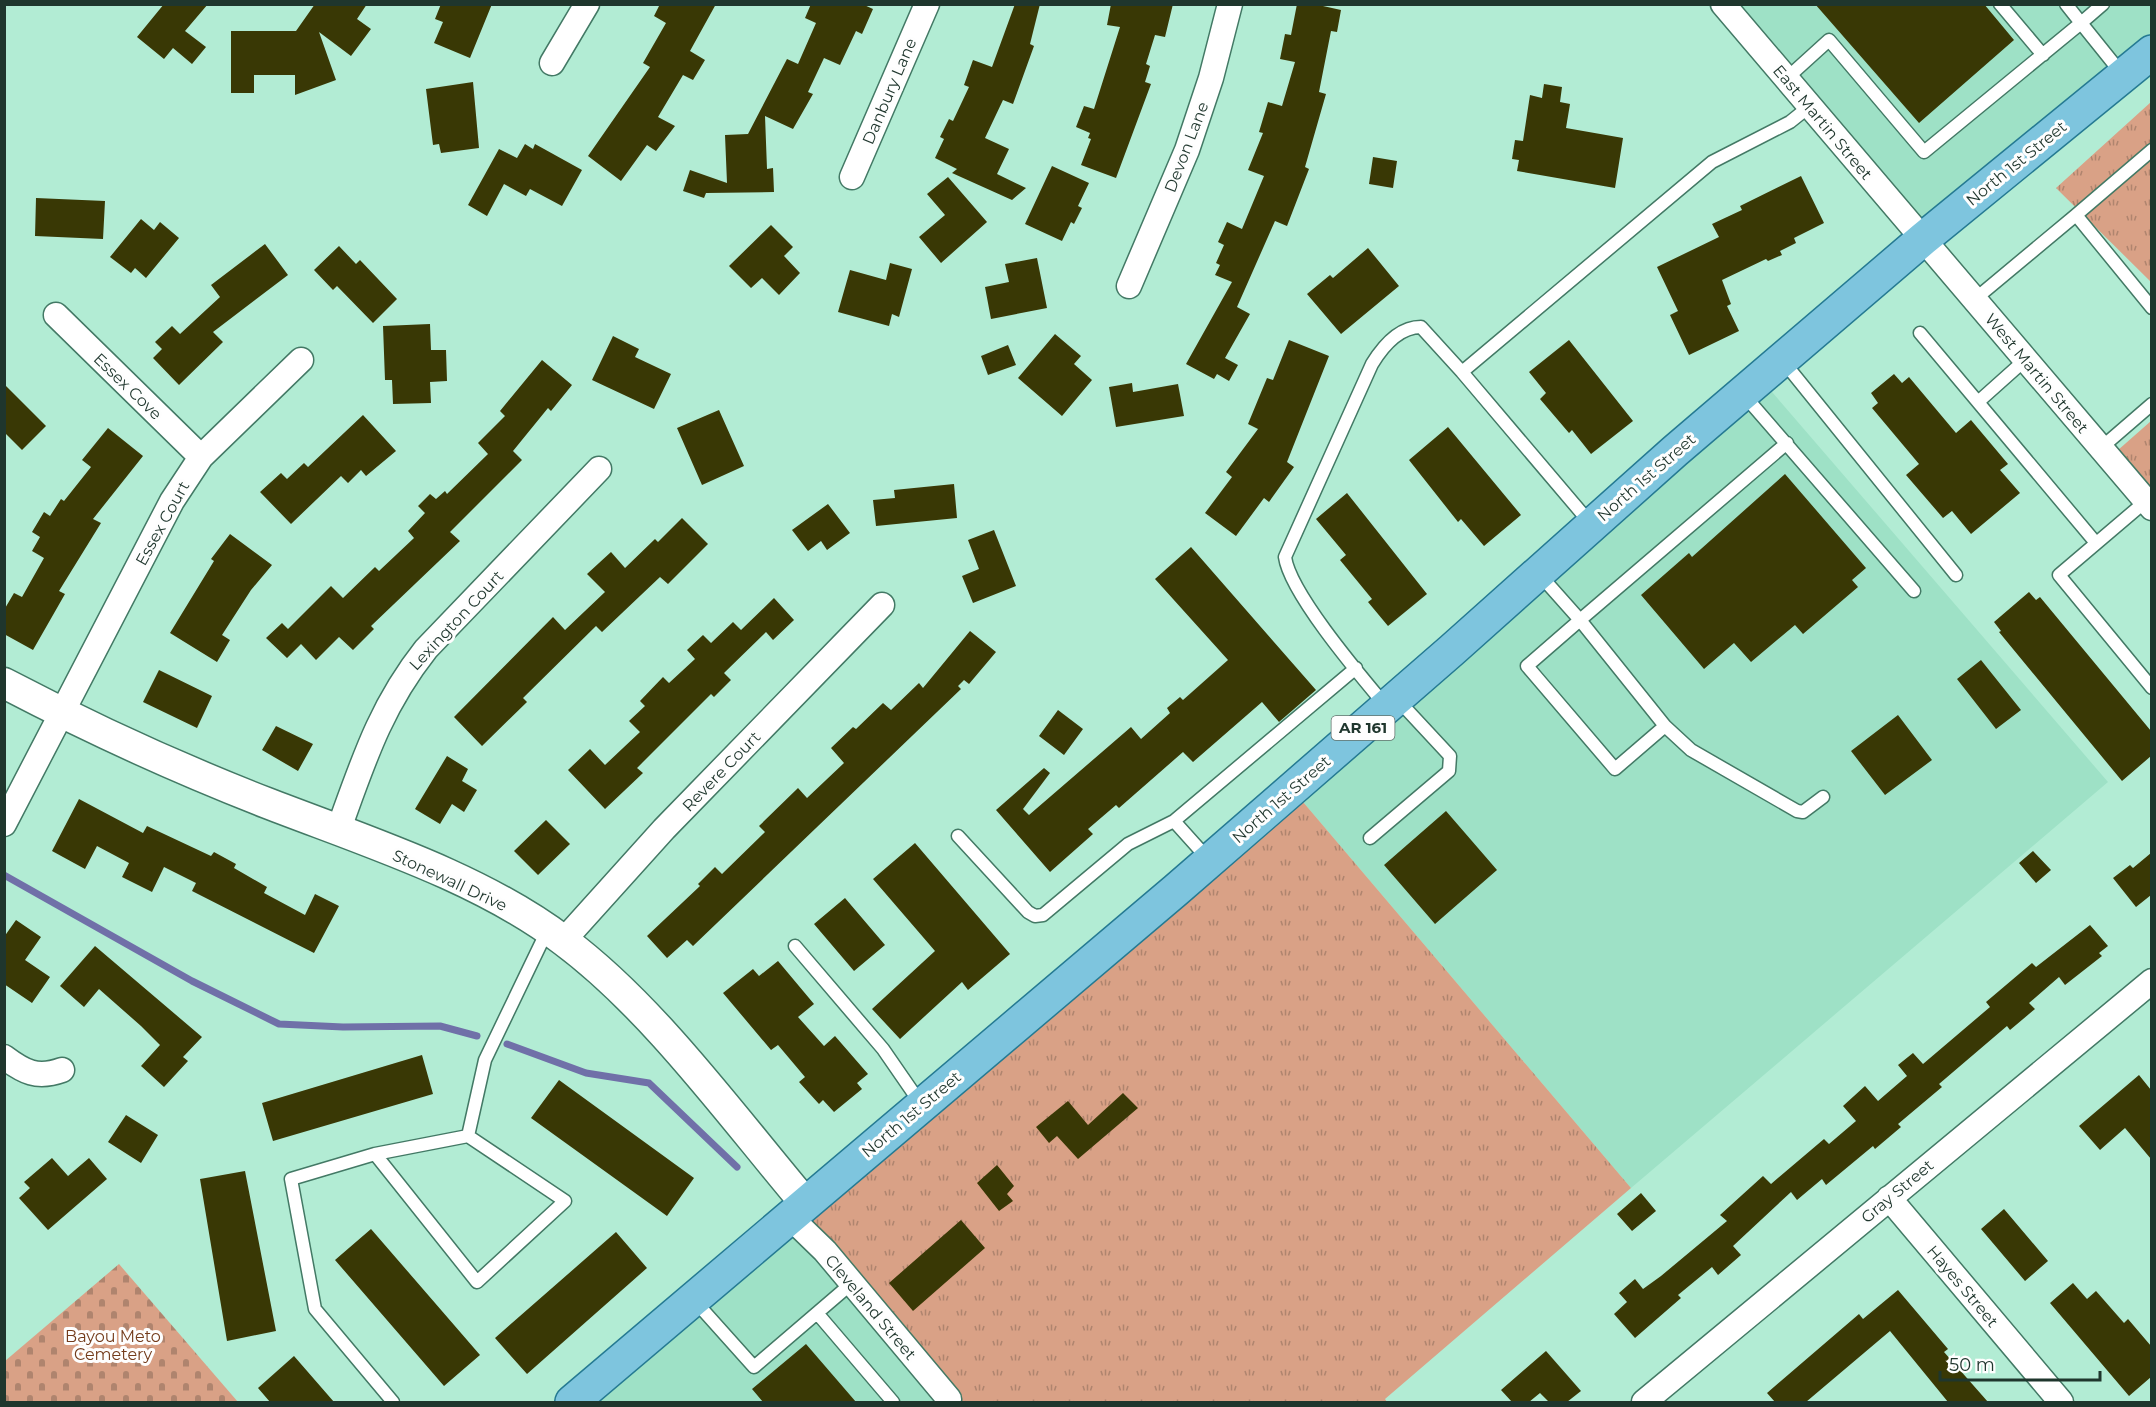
<svg xmlns="http://www.w3.org/2000/svg" width="2156" height="1407" font-family="Montserrat,sans-serif">
  <style>
    .built { fill: #9ee1c6 }
    .grass { fill: url(#grass-tufts) }
    .cemetery { fill: url(#cemetery-stones) }
    .lines { fill: none; stroke-linecap: round; stroke-linejoin: round }
    .stream { stroke: #7070a8; stroke-width: 7 }
    .building { fill: #393805 }
    .service-casing { stroke: #437965; stroke-width: 15 }
    .minor-casing { stroke: #437965; stroke-width: 27 }
    .tertiary-casing { stroke: #437965; stroke-width: 33 }
    .primary-casing { stroke: #257a92; stroke-width: 36 }
    .service { stroke: #fff; stroke-width: 12 }
    .minor { stroke: #fff; stroke-width: 24 }
    .tertiary { stroke: #fff; stroke-width: 30 }
    .primary { stroke: #7ec5de; stroke-width: 33 }
    .labels { text-anchor: middle; stroke-width: 6; stroke-linejoin: round; paint-order: stroke }
    .shield { fill: #fefefe; stroke: #62726c; stroke-width: 1.5 }
    .shield-label { font-size: 15px; font-weight: bold; fill: #1f362d }
    .street-label { font-size: 16px; fill: #1f362d; stroke: #fefefe }
    .park-label { font-size: 16px; fill: #733b1b; stroke: #fefefe }
  </style>
  <defs>
    <pattern id="grass-tufts" width="24" height="20" patternUnits="userSpaceOnUse" patternTransform="scale(1.5)"><rect width="24" height="20" fill="#d9a186"/><path d="M3 7l-1-3M5 7V3M7 7l1-3M15 17l-1-3M17 17v-4M19 17l1-3" fill="none" stroke="#af846e"/></pattern>
    <pattern id="cemetery-stones" width="16" height="16" patternUnits="userSpaceOnUse" patternTransform="scale(1.5)"><rect width="16" height="16" fill="#d9a186"/><path d="M2 7V4a2 2 0 0 1 4 0v3zM10 15v-3a2 2 0 0 1 4 0v3z" fill="#af846e"/></pattern>
  </defs>
  <rect width="100%" height="100%" fill="#b2ecd4"/>
  <path class="built" d="M1723,5H2151V52L1923,239Z
    M1760,378L2108,782L1631,1188L1292,789Z
    M790,1217L952,1402H572Z"/>
  <path class="grass" d="M2151,102V282L2056,188Z
    M2151,421V508L2109,458Z
    M1292,789L1631,1188L1385,1399L1387,1402H952L790,1217Z"/>
  <path class="cemetery" d="M119,1264L238,1402H5V1361Z"/>
  <g class="lines">
    <path class="stream" d="M4,875L192,981L279,1024L343,1027L440,1026L477,1036
      M507,1044L586,1073L649,1083L737,1167"/>
  </g>
  <path class="building" d="M164,4H208L185,31L206,47L192,64L173,48L164,59L137,37Z
    M315,4H367L357,19L371,29L351,56L319,32L336,80L295,95V75H254V93H231V31H296Z
    M441,4H492L470,58L434,43L443,22L435,19Z
    M660,4H716L690,51L705,60L693,80L683,75L658,117L675,126L656,151L647,145L621,181L588,156L650,67L643,63L666,23L654,16Z
    M811,4H862L873,9L862,34L856,31L840,65L824,58L808,92L813,94L793,129L765,116L767,169L773,168L774,192L706,193L704,198L683,191L690,170L727,183L725,135L748,134L787,59L798,64L816,23L805,18Z
    M1015,4H1040L1030,44L1034,46L1013,104L1003,100L985,138L1009,149L997,174L1026,188L1012,200L952,173L957,169L935,158L944,139L940,137L949,119L953,121L969,87L964,85L973,60L992,67Z
    M1111,4H1173L1165,37L1155,35L1146,64L1150,66L1145,82L1151,84L1116,178L1081,165L1091,139L1088,138L1090,133L1076,127L1084,106L1094,109L1120,27L1107,25Z
    M1297,4H1314L1341,10L1337,32L1331,31L1319,92L1326,94L1305,167L1309,169L1287,226L1275,221L1237,307L1250,314L1225,358L1238,365L1229,381L1217,374L1214,379L1186,364L1232,282L1215,275L1220,265L1216,263L1224,245L1218,242L1227,222L1242,229L1264,176L1248,170L1263,133L1259,132L1268,102L1282,106L1295,62L1280,59L1285,34L1291,35Z
    M1815,4H1984L2014,40L1919,123Z
    M473,82L479,148L441,153L439,144L433,145L426,89Z
    M1544,84L1562,87L1560,102L1570,104L1566,128L1623,138L1615,188L1517,171L1519,160L1512,159L1515,140L1523,141L1530,95L1542,98Z
    M525,144L533,149L535,144L582,170L562,206L530,189L526,196L504,184L487,216L468,205L499,149L517,158Z
    M1373,157L1397,161L1393,188L1369,184Z
    M1052,166L1089,183L1078,206L1082,208L1074,224L1071,222L1062,241L1025,224Z
    M1801,176L1824,223L1794,238L1796,243L1780,251L1782,255L1768,261L1766,259L1722,280L1731,304L1727,306L1739,331L1689,355L1670,315L1678,311L1657,267L1719,237L1712,224L1742,210L1740,206Z
    M948,177L987,222L941,263L919,237L945,215L927,194Z
    M36,198L105,201L103,239L35,236Z
    M141,219L154,230L160,222L179,238L146,278L135,268L131,273L110,257Z
    M771,225L793,247L784,256L800,273L779,295L762,278L751,288L729,266Z
    M265,244L288,275L213,332L223,342L179,385L153,358L162,349L155,342L172,326L180,334L220,297L211,285Z
    M339,246L356,264L360,260L397,299L373,323L337,286L333,290L314,270Z
    M1368,248L1399,286L1341,334L1307,294L1330,275L1333,278Z
    M1037,258L1047,308L991,319L985,287L1009,282L1005,264Z
    M890,263L912,269L899,317L892,314L889,326L838,312L850,270L886,280Z
    M430,324L431,350H446L447,381L430,382L431,403L393,404L392,380H385L383,326Z
    M1055,334L1081,356L1074,364L1092,380L1062,416L1018,378Z
    M613,336L639,349L635,357L671,374L654,409L592,380Z
    M1289,340L1329,356L1287,462L1294,467L1269,502L1264,498L1236,536L1205,513L1232,477L1226,472L1258,429L1248,424L1267,378L1273,380Z
    M1569,340L1633,421L1591,454L1572,430L1569,433L1540,399L1546,393L1529,372Z
    M1008,345L1016,365L988,375L981,356Z
    M542,360L572,385L551,411L548,408L513,451L522,460L450,532L460,541L371,626L374,629L353,650L339,637L316,660L301,644L287,658L266,638L282,623L288,629L331,586L343,598L375,567L379,571L414,538L408,531L425,513L418,506L430,494L436,499L445,491L447,494L488,454L478,443L505,416L500,411Z
    M1894,374L1902,383L1909,377L1956,433L1971,420L2008,464L2000,470L2020,493L1971,534L1952,511L1943,518L1906,475L1919,464L1872,408L1878,403L1871,393Z
    M1132,383L1133,392L1178,384L1184,416L1116,427L1109,387Z
    M4,384L46,426L22,450L4,432Z
    M719,410L744,466L702,485L677,428Z
    M363,415L396,451L366,476L361,470L348,483L341,476L291,524L260,492L281,473L287,479L304,463L308,467Z
    M1448,427L1521,515L1484,546L1461,519L1458,522L1409,460Z
    M108,428L143,456L93,519L101,523L59,591L65,594L33,650L4,634V610L14,593L22,597L44,558L32,551L40,537L32,532L44,512L50,516L61,499L64,501L91,467L82,460Z
    M1785,474L1866,568L1852,580L1858,587L1803,634L1795,625L1751,662L1734,643L1704,669L1641,595L1689,553L1692,557Z
    M954,484L957,518L876,526L873,500L895,498L894,490Z
    M1347,493L1427,594L1388,626L1368,602L1372,599L1340,560L1346,555L1316,519Z
    M828,504L850,533L827,550L821,541L808,551L792,530Z
    M682,518L708,544L668,584L660,577L602,632L596,626L523,698L527,702L482,746L454,717L553,617L565,630L605,592L587,574L611,552L625,568L655,539L658,542Z
    M994,530L1016,586L973,603L962,576L979,569L968,540Z
    M230,534L272,565L251,590L222,635L230,640L217,662L170,633L214,561L211,559Z
    M1191,547L1316,690L1279,722L1262,702L1193,762L1183,752L1119,808L1116,805L1088,829L1093,834L1050,872L996,810L1044,768L1050,773L1023,809L1029,815L1131,727L1141,739L1170,713L1167,708L1180,697L1183,700L1228,660L1155,579Z
    M2029,592L2036,600L2040,597L2151,731V756L2122,781L1999,632L2001,631L1994,622Z
    M774,598L794,620L773,640L766,632L724,673L731,680L714,697L711,694L637,768L643,773L605,809L568,770L590,749L605,765L640,732L629,721L645,706L640,701L663,677L669,683L695,659L687,650L703,635L711,643L733,622L741,630Z
    M970,631L996,652L969,684L964,680L958,686L961,689L693,946L687,940L667,958L647,936L700,886L698,884L715,867L722,874L765,832L759,826L798,788L807,798L844,763L831,748L853,727L856,729L883,703L891,710L919,683L923,688Z
    M1981,660L2021,710L1996,729L1957,679Z
    M159,670L212,696L197,728L143,702Z
    M1058,710L1083,729L1064,755L1039,736Z
    M1898,715L1932,760L1885,795L1851,751Z
    M276,726L313,744L298,771L262,750Z
    M447,756L468,769L462,781L477,790L464,812L452,804L440,824L415,809Z
    M79,799L143,833L147,826L211,856L214,852L236,864L234,868L267,887L264,893L305,915L315,894L339,906L314,953L192,891L196,883L164,867L152,892L122,877L129,863L97,846L85,869L52,851Z
    M1446,811L1497,870L1435,924L1384,865Z
    M546,820L570,844L538,875L514,851Z
    M915,843L1010,954L968,990L962,982L900,1039L872,1009L935,951L873,879Z
    M2033,851L2051,870L2036,883L2019,863Z
    M2151,853V895L2136,907L2113,878L2130,865L2133,868Z
    M845,898L885,945L854,971L814,924Z
    M16,920L41,937L25,960L50,977L32,1003L4,984V937Z
    M2090,925L2108,946L2099,953L2102,956L2065,985L2059,977L2029,1003L2035,1009L2010,1030L2007,1026L1939,1084L1942,1087L1898,1124L1901,1127L1875,1149L1873,1146L1826,1185L1822,1179L1797,1200L1791,1192L1733,1246L1741,1255L1718,1275L1712,1267L1678,1295L1681,1298L1635,1338L1614,1314L1627,1302L1619,1293L1635,1279L1643,1289L1661,1276L1727,1221L1720,1215L1763,1176L1771,1184L1824,1139L1829,1144L1856,1121L1843,1106L1865,1086L1878,1101L1907,1076L1898,1065L1913,1053L1923,1064L1990,1007L1986,1002L2032,963L2036,967Z
    M95,946L202,1037L183,1057L188,1061L164,1087L141,1066L160,1045L141,1026L99,989L84,1007L60,986Z
    M778,961L814,1004L798,1017L824,1046L835,1036L868,1074L857,1083L862,1089L834,1112L823,1100L819,1104L799,1082L805,1077L778,1045L771,1050L723,993L753,969L759,976Z
    M422,1055L433,1094L273,1141L262,1103Z
    M2139,1075L2151,1090V1159L2125,1128L2100,1150L2079,1126Z
    M559,1080L694,1178L667,1216L531,1118Z
    M1123,1093L1138,1108L1078,1159L1057,1136L1049,1143L1036,1127L1068,1101L1088,1125Z
    M126,1115L158,1135L141,1163L108,1142Z
    M52,1158L68,1176L89,1158L107,1179L48,1230L19,1198L30,1188L24,1182Z
    M997,1165L1014,1186L1007,1194L1013,1201L999,1211L977,1183Z
    M245,1171L276,1331L227,1341L200,1179Z
    M1641,1193L1656,1211L1632,1231L1617,1214Z
    M2004,1209L2048,1261L2025,1281L1981,1229Z
    M961,1220L985,1248L913,1311L889,1283Z
    M371,1229L480,1355L444,1386L335,1260Z
    M616,1232L647,1268L527,1374L495,1338Z
    M2073,1283L2087,1299L2096,1291L2124,1323L2128,1319L2151,1346V1377L2129,1396L2050,1303Z
    M1898,1290L1948,1349L1944,1352L1988,1402H1948L1890,1331L1806,1402H1775L1767,1393L1859,1314L1863,1319Z
    M806,1344L856,1402H763L752,1389Z
    M1546,1351L1581,1391L1567,1402H1549L1540,1393L1529,1402H1512L1501,1390Z
    M294,1356L334,1402H270L258,1388Z"/>
  <g class="lines">
    <defs>
      <path id="service" d="M2000,4L2043,55
        M2103,4L2081,23L2122,74
        M1786,79L1829,40L1924,152L2081,23L2066,4
        M2076,215L2152,150
        M1974,300L2076,215L2152,308
        M1920,333L2096,543
        M1783,361L1956,575
        M1743,394L1914,591
        M1978,402L2025,360
        M2101,448L2152,404
        M2146,501L2059,575L2152,688
        M1591,524L1462,372L1712,162L1790,122L1810,106
        M1540,575L1580,620L1787,443
        M1580,620L1665,726L1615,769L1527,666Z
        M1385,705C1359,674 1290,593 1285,557L1372,364C1383,346 1399,327 1421,327L1462,372
        M1665,726L1691,750L1797,811L1803,812L1823,797
        M1174,821L1209,860
        M958,836L1028,912L1035,916L1043,915L1128,844L1174,821L1356,668
        M1370,838L1449,771L1450,756L1397,699
        M795,946L883,1049L921,1104
        M375,1154L468,1136
        M694,1300L754,1367L852,1283
        M817,1313L893,1402
        M393,1402L315,1309L291,1179L375,1154L477,1282L565,1201L468,1136L485,1060L547,931"/>
      <path id="minor" d="M1723,4L2152,508
        M552,63L587,4
        M852,177L927,4
        M1129,286L1187,150L1211,78L1230,4
        M56,315L201,457
        M4,824L172,501L201,457L301,360
        M338,831C363,762 380,707 426,649L599,469
        M564,940L664,829L882,605
        M4,1057C24,1072 37,1079 62,1070
        M1889,1198L2061,1402
        M790,1217L825,1251L949,1399
        M1644,1402L2152,981"/>
      <path id="tertiary" d="M4,683C90,728 177,768 267,803C365,841 480,877 564,941C654,1008 733,1118 806,1204"/>
      <path id="primary" d="M572,1402L1176,890L1452,650L1675,451L1923,239L2152,52"/>
    </defs>
    <use href="#service" class="service-casing"/>
    <use href="#minor" class="minor-casing"/>
    <use href="#tertiary" class="tertiary-casing"/>
    <use href="#primary" class="primary-casing"/>
    <use href="#service" class="service"/>
    <use href="#minor" class="minor"/>
    <use href="#tertiary" class="tertiary"/>
    <use href="#primary" class="primary"/>
  </g>
  <g class="labels">
    <rect class="shield" x="1331.5" y="716" width="63" height="24" rx="4.5"/>
    <g class="shield-label">
      <text x="1363" y="733">AR 161</text>
    </g>
    <g class="street-label">
      <text transform="translate(889 91) rotate(-67)" y="6">Danbury Lane</text>
      <text transform="translate(1823 122) rotate(50)" y="6">East Martin Street</text>
      <text transform="translate(1186 147) rotate(-69)" y="6">Devon Lane</text>
      <text transform="translate(2016 163) rotate(-39)" y="6">North 1st Street</text>
      <text transform="translate(2037 373) rotate(50)" y="6">West Martin Street</text>
      <text transform="translate(128 386) rotate(44)" y="6">Essex Cove</text>
      <text transform="translate(1646 477) rotate(-41)" y="6">North 1st Street</text>
      <text transform="translate(162 523) rotate(-61)" y="6">Essex Court</text>
      <text transform="translate(456 620) rotate(-47)" y="6">Lexington Court</text>
      <text transform="translate(721 771) rotate(-46)" y="6">Revere Court</text>
      <text transform="translate(1281 799) rotate(-41)" y="6">North 1st Street</text>
      <text transform="translate(450 880) rotate(25)" y="6">Stonewall Drive</text>
      <text transform="translate(911 1114) rotate(-40)" y="6">North 1st Street</text>
      <text transform="translate(1897 1191) rotate(-40)" y="6">Gray Street</text>
      <text transform="translate(1963 1286) rotate(50)" y="6">Hayes Street</text>
      <text transform="translate(871 1307) rotate(50)" y="6">Cleveland Street</text>
    </g>
    <g class="park-label">
      <text x="113" y="1342">Bayou Meto<tspan x="113" dy="18">Cemetery</tspan></text>
    </g>
  </g>
  <rect width="2156" height="1407" fill="none" stroke="#1f362d" stroke-width="12"/>
  <path d="M1940 1371v9h160v-9" fill="none" stroke="#1f362d" stroke-width="3"/>
  <text x="1949" y="1371" font-size="18" fill="#1f362d" stroke="#fefefe" stroke-width="4.5" paint-order="stroke">50 m</text>
</svg>
